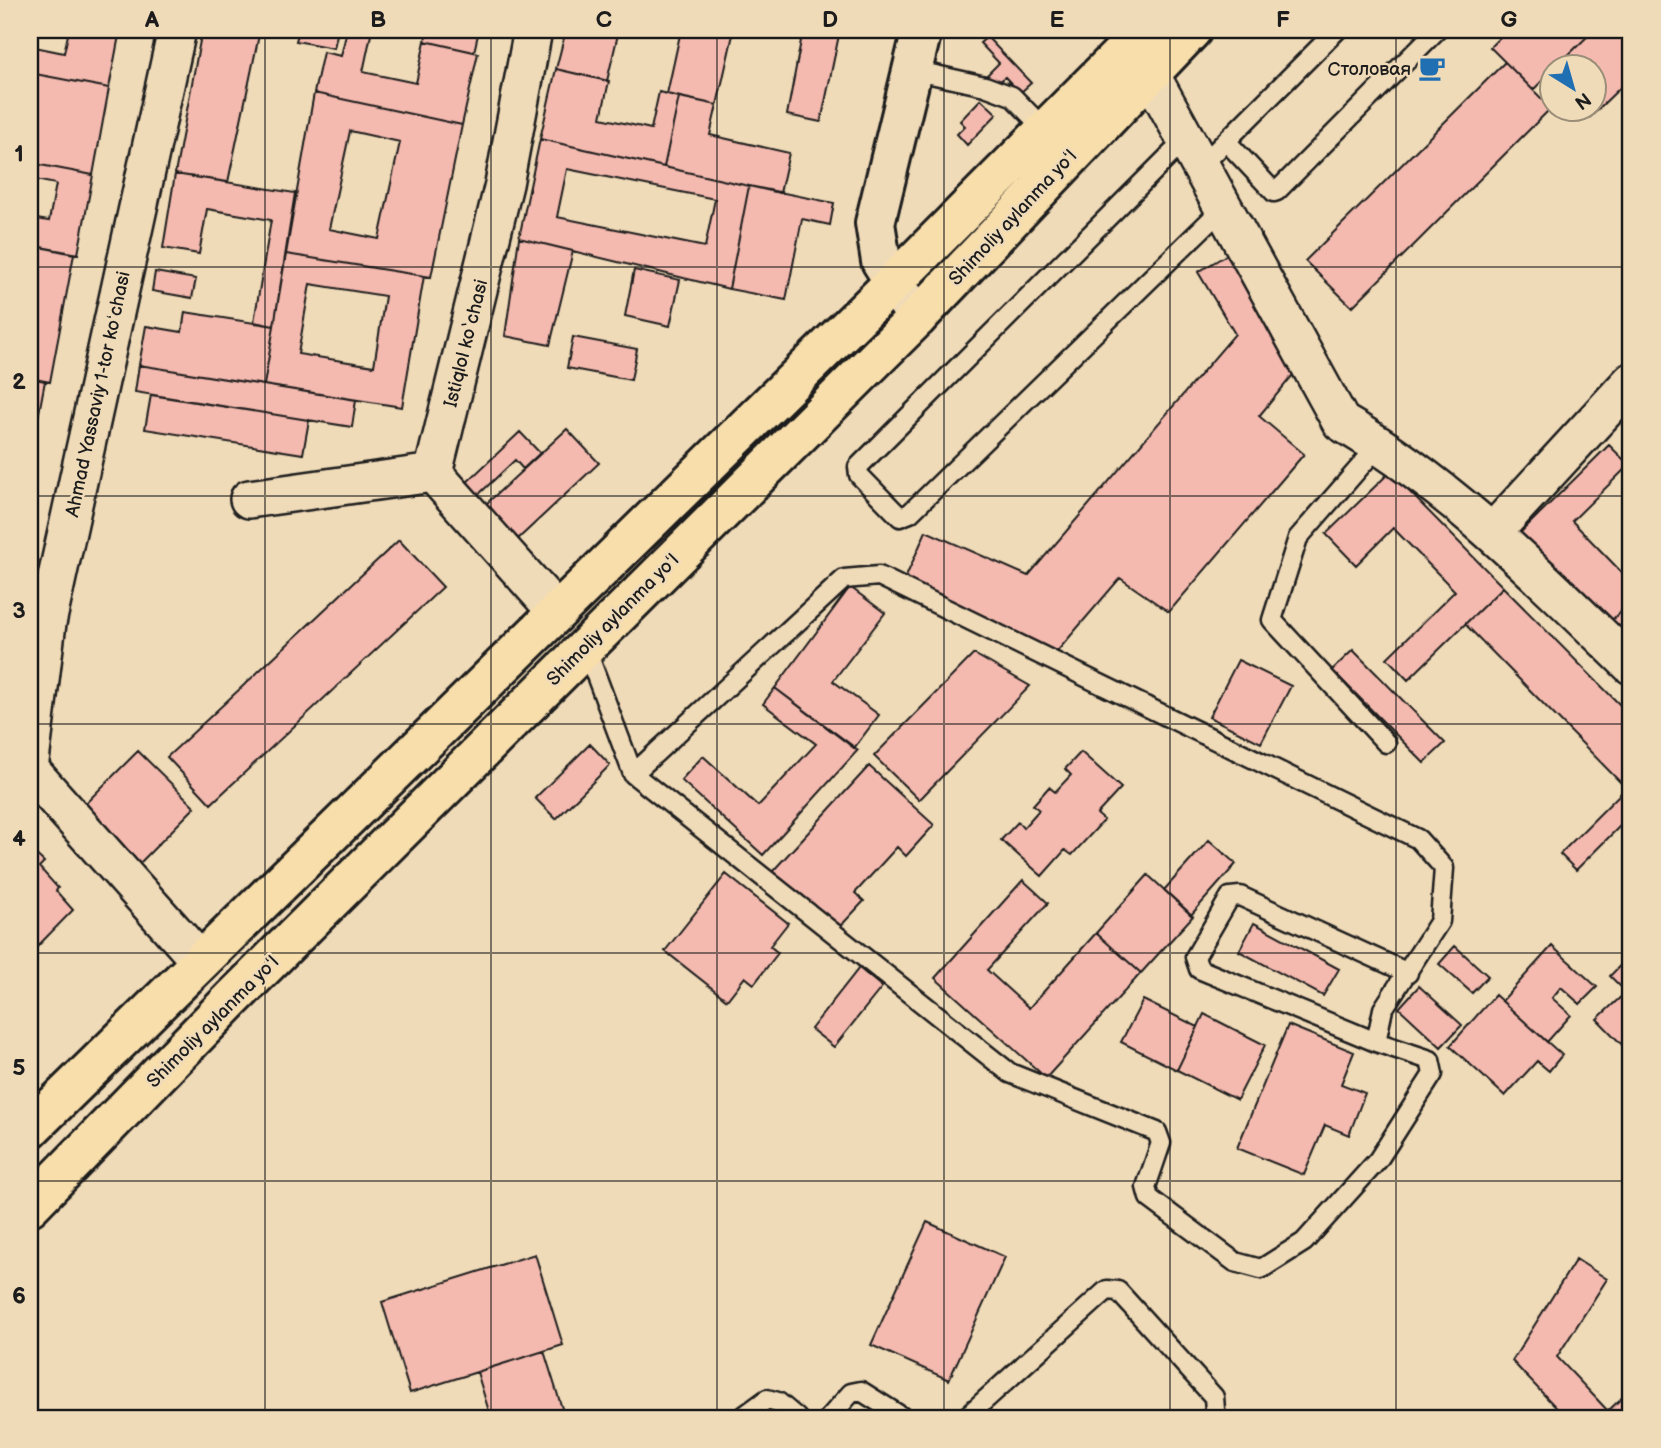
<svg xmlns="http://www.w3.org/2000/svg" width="1661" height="1448" font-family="'Balsamiq Sans',sans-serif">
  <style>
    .building { fill: #f5baaf; stroke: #1c1c1c; stroke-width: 2; fill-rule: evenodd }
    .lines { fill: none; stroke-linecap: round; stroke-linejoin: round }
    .lane-casing { stroke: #1c1c1c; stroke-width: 23 }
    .street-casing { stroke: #1c1c1c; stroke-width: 42 }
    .secondary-casing { stroke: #1c1c1c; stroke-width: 44 }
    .primary-casing { stroke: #1c1c1c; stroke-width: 44 }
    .lane { stroke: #f0dbb9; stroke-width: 18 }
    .street { stroke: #f0dbb9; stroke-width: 37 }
    .secondary { stroke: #f0dbb9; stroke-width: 38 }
    .primary { stroke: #f8deab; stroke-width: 38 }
    .grid { fill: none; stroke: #1c1c1c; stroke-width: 2; stroke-opacity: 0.55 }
    .labels { text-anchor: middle; stroke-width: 5; stroke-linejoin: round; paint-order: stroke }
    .poi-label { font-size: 19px; fill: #1c1c1c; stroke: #f0dbb9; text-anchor: end }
    .street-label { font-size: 19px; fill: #1c1c1c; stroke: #f0dbb9 }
    .neatline { fill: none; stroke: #1c1c1c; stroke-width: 2.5 }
    .grid-label { font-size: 23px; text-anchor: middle; font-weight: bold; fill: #1c1c1c }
  </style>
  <rect width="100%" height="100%" fill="#f0dbb9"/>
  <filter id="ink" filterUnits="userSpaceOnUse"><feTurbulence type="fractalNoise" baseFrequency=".0143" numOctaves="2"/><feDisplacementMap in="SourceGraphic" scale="14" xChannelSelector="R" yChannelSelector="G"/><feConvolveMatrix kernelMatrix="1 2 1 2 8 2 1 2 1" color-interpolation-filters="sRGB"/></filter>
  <g filter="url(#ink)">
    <path class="building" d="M69,30H120L109,88L30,73V46L64,53Z
      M202,30H236L259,35L228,182L175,174Z
      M299,30H338L334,48L296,41Z
      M347,30H372L363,72L416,83L425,41L478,53L462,125L314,93L323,52L341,56Z
      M427,30H479L474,52L425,41Z
      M566,30H619L607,81L556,69Z
      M681,30H734L717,105L667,94Z
      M803,30H840L821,122L787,115Z
      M1507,30H1594L1557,66H1552V71L1533,90L1490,47Z
      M1594,30H1627L1631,34V77L1590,117L1581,108H1594V66H1557Z
      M987,37L1031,83L1020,93L1005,77L995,86L986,76L999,63L980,43Z
      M1505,62L1551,108L1352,307L1305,261Z
      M556,69L609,81L601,118L651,129L659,92L679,97L664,167L540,139Z
      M30,73L109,88L93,175L30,163Z
      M314,93L462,125L431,277L286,254ZM350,131L400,142L379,239L329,229Z
      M679,97L717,105L710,135L789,153L780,193L664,167Z
      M981,99L997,114L967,145L957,134L965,126L960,121Z
      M540,139L749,186L729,289L519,238ZM567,169L715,199L705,247L557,217Z
      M30,163L93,175L78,254L30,245V218L49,221L56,184L30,179Z
      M175,174L295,193L274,326L254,322L271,220L207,209L199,254L163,248Z
      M749,186L834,203L830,225L802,219L786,300L729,289Z
      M519,238L573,251L550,345L505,336Z
      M30,245L74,254L50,382L30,378V325L40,272L30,270Z
      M286,254L424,276L402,407L264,385ZM310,284L385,296L374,366L298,354Z
      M1228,254L1298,369L1259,416L1304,454L1169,612L1120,578L1055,654L905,579L926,531L1028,576L1235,334L1198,272Z
      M634,270L680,280L670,326L625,316Z
      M155,272L196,279L192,298L152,291Z
      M185,312L274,326L264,385L139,365L146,326L182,332Z
      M573,337L637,349L631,380L567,368Z
      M139,365L356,400L352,427L135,392Z
      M30,378L45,381L30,460Z
      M151,395L309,420L303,454L145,429Z
      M567,429L599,463L518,539L486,504Z
      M520,432L540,453L523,469L515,460L477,496L465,484Z
      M1609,445L1629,465L1572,521L1631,582V601L1608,624L1519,534Z
      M1390,472L1503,587L1408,680L1387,658L1455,591L1393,528L1356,565L1326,534Z
      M399,540L443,587L211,804L167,757Z
      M850,587L885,613L833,681L879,715L854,748L775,688Z
      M1503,587L1631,716V815L1576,870L1560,854L1626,788L1465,624Z
      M1631,601V647L1608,624Z
      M1353,650L1445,743L1424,763L1332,670Z
      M974,654L1030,686L919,800L874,756Z
      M1238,660L1291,686L1261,743L1209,717Z
      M775,688L858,750L763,855L681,780L703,756L758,806L816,744L763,704Z
      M590,744L610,765L556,819L535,798Z
      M138,751L195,807L137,866L79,810Z
      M1081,752L1121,788L1097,814L1104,820L1072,855L1065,850L1042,876L1001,840L1018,822L1023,828L1039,810L1033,805L1049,787L1055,792L1071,775L1065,769Z
      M869,766L934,825L906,856L897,847L855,893L864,901L836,931L772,872Z
      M1209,840L1236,864L1191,915L1164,890Z
      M30,849L44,862L39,867L58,888L56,891L73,910L30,954Z
      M726,874L788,923L770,946L778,953L754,984L745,977L727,1000L665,951Z
      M1148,875L1193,916L1141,973L1096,933Z
      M1023,880L1048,903L987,970L1029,1008L1096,933L1141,973L1046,1078L935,978Z
      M1254,923L1339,969L1323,996L1239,951Z
      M1455,946L1488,976L1472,993L1439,964Z
      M1552,946L1597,987L1580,1004L1561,987L1552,998L1571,1015L1547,1042L1502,1001Z
      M1631,954V986L1626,992L1610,976Z
      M859,968L882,987L834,1047L811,1029Z
      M1419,986L1462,1025L1441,1047L1399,1008Z
      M1624,994L1631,1001V1054L1597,1019Z
      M1495,995L1562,1055L1549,1071L1537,1061L1505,1096L1450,1046Z
      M1143,1000L1198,1027L1177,1070L1121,1042Z
      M1204,1014L1265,1045L1237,1100L1177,1070Z
      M1288,1025L1354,1052L1341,1084L1365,1093L1349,1135L1325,1125L1304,1175L1237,1148Z
      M927,1222L1005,1257L949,1380L871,1345Z
      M535,1254L563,1345L410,1393L382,1302Z
      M1576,1259L1607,1279L1557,1357L1608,1411L1631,1389V1418H1566L1512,1361Z
      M544,1351L565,1418H491L477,1372Z"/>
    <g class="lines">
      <defs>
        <path id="lane" d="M913,70L985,86L1012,96L1045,130
          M1186,139L858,467L859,475L900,517L910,513L1223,208
          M1226,141L1274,192L1277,191L1437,30
          M1201,166L1337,30
          M1380,444L1298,538L1272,620L1386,743
          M585,646L633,774L1010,1073L1157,1132L1161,1143L1146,1187L1149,1198L1235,1262L1261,1269L1304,1242L1378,1160L1433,1074L1430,1060L1376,1042L1383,1009L1440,921L1444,868L1418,839L879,576L844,579L633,774
          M1376,1042L1199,969L1195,957L1230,897L1240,896L1408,973
          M741,1418L767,1399L778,1402L797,1418
          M829,1418L851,1393L861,1391L904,1418
          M965,1418L1107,1290L1118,1291L1214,1397L1215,1410L1210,1418"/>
        <path id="street" d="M533,30L504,184L433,473L557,612
          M1149,72L1341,422C1451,485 1540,577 1631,665
          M249,499L433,473
          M1493,532L1631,382
          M30,761L47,623L177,30
          M30,770L200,961"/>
        <path id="secondary" d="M917,318L881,261L875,223L922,30"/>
        <path id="primary" d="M30,1129L894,282L1145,30
          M30,1206L233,998L917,318L1192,30"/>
      </defs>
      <use href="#lane" class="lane-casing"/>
      <use href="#street" class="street-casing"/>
      <use href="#secondary" class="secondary-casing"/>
      <use href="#primary" class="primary-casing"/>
      <use href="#lane" class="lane"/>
      <use href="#street" class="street"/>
      <use href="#secondary" class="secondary"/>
      <use href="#primary" class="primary"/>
    </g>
  </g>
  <path class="grid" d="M265,30V1418M491,30V1418M717,30V1418M944,30V1418M1170,30V1418M1396,30V1418M30,267H1631M30,496H1631M30,724H1631M30,953H1631M30,1181H1631"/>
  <defs>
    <symbol id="cafe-bare" viewBox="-9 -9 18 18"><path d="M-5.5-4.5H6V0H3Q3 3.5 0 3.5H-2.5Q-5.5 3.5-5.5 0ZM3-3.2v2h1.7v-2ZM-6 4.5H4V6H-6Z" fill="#1f6fb2" stroke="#f0dbb9" stroke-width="2.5" paint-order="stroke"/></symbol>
  </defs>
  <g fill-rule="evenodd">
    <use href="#cafe-bare" x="1413" y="49" width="38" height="38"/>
  </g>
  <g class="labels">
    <g class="poi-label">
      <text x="1411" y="75">Столовая</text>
    </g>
    <g class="street-label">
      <text transform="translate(1012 217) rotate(-47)" y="7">Shimoliy aylanma yoʻl</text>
      <text transform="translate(465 343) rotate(-76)" y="7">Istiqlol ko‘chasi</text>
      <text transform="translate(97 394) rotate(-78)" y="7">Ahmad Yassaviy 1-tor koʻchasi</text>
      <text transform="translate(612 619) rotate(-45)" y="7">Shimoliy aylanma yoʻl</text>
      <text transform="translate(212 1021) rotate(-45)" y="7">Shimoliy aylanma yoʻl</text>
    </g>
  </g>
  <rect width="1661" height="1448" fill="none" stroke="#f0dbb9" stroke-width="77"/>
  <g transform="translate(1573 88) rotate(143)"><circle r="33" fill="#f0dbb9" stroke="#9b8f7a" stroke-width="2"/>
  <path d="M0-5L12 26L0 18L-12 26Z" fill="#1f6fb2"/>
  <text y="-10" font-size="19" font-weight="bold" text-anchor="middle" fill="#1c1c1c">N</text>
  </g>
  <rect x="38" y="38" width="1584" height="1372" class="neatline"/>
  <g class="grid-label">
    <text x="152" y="27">A</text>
    <text x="378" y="27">B</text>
    <text x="604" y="27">C</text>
    <text x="830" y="27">D</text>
    <text x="1057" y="27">E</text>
    <text x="1283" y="27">F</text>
    <text x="1509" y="27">G</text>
    <text x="19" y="161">1</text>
    <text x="19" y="389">2</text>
    <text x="19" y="618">3</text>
    <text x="19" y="846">4</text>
    <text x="19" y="1075">5</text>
    <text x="19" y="1303">6</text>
  </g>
</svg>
